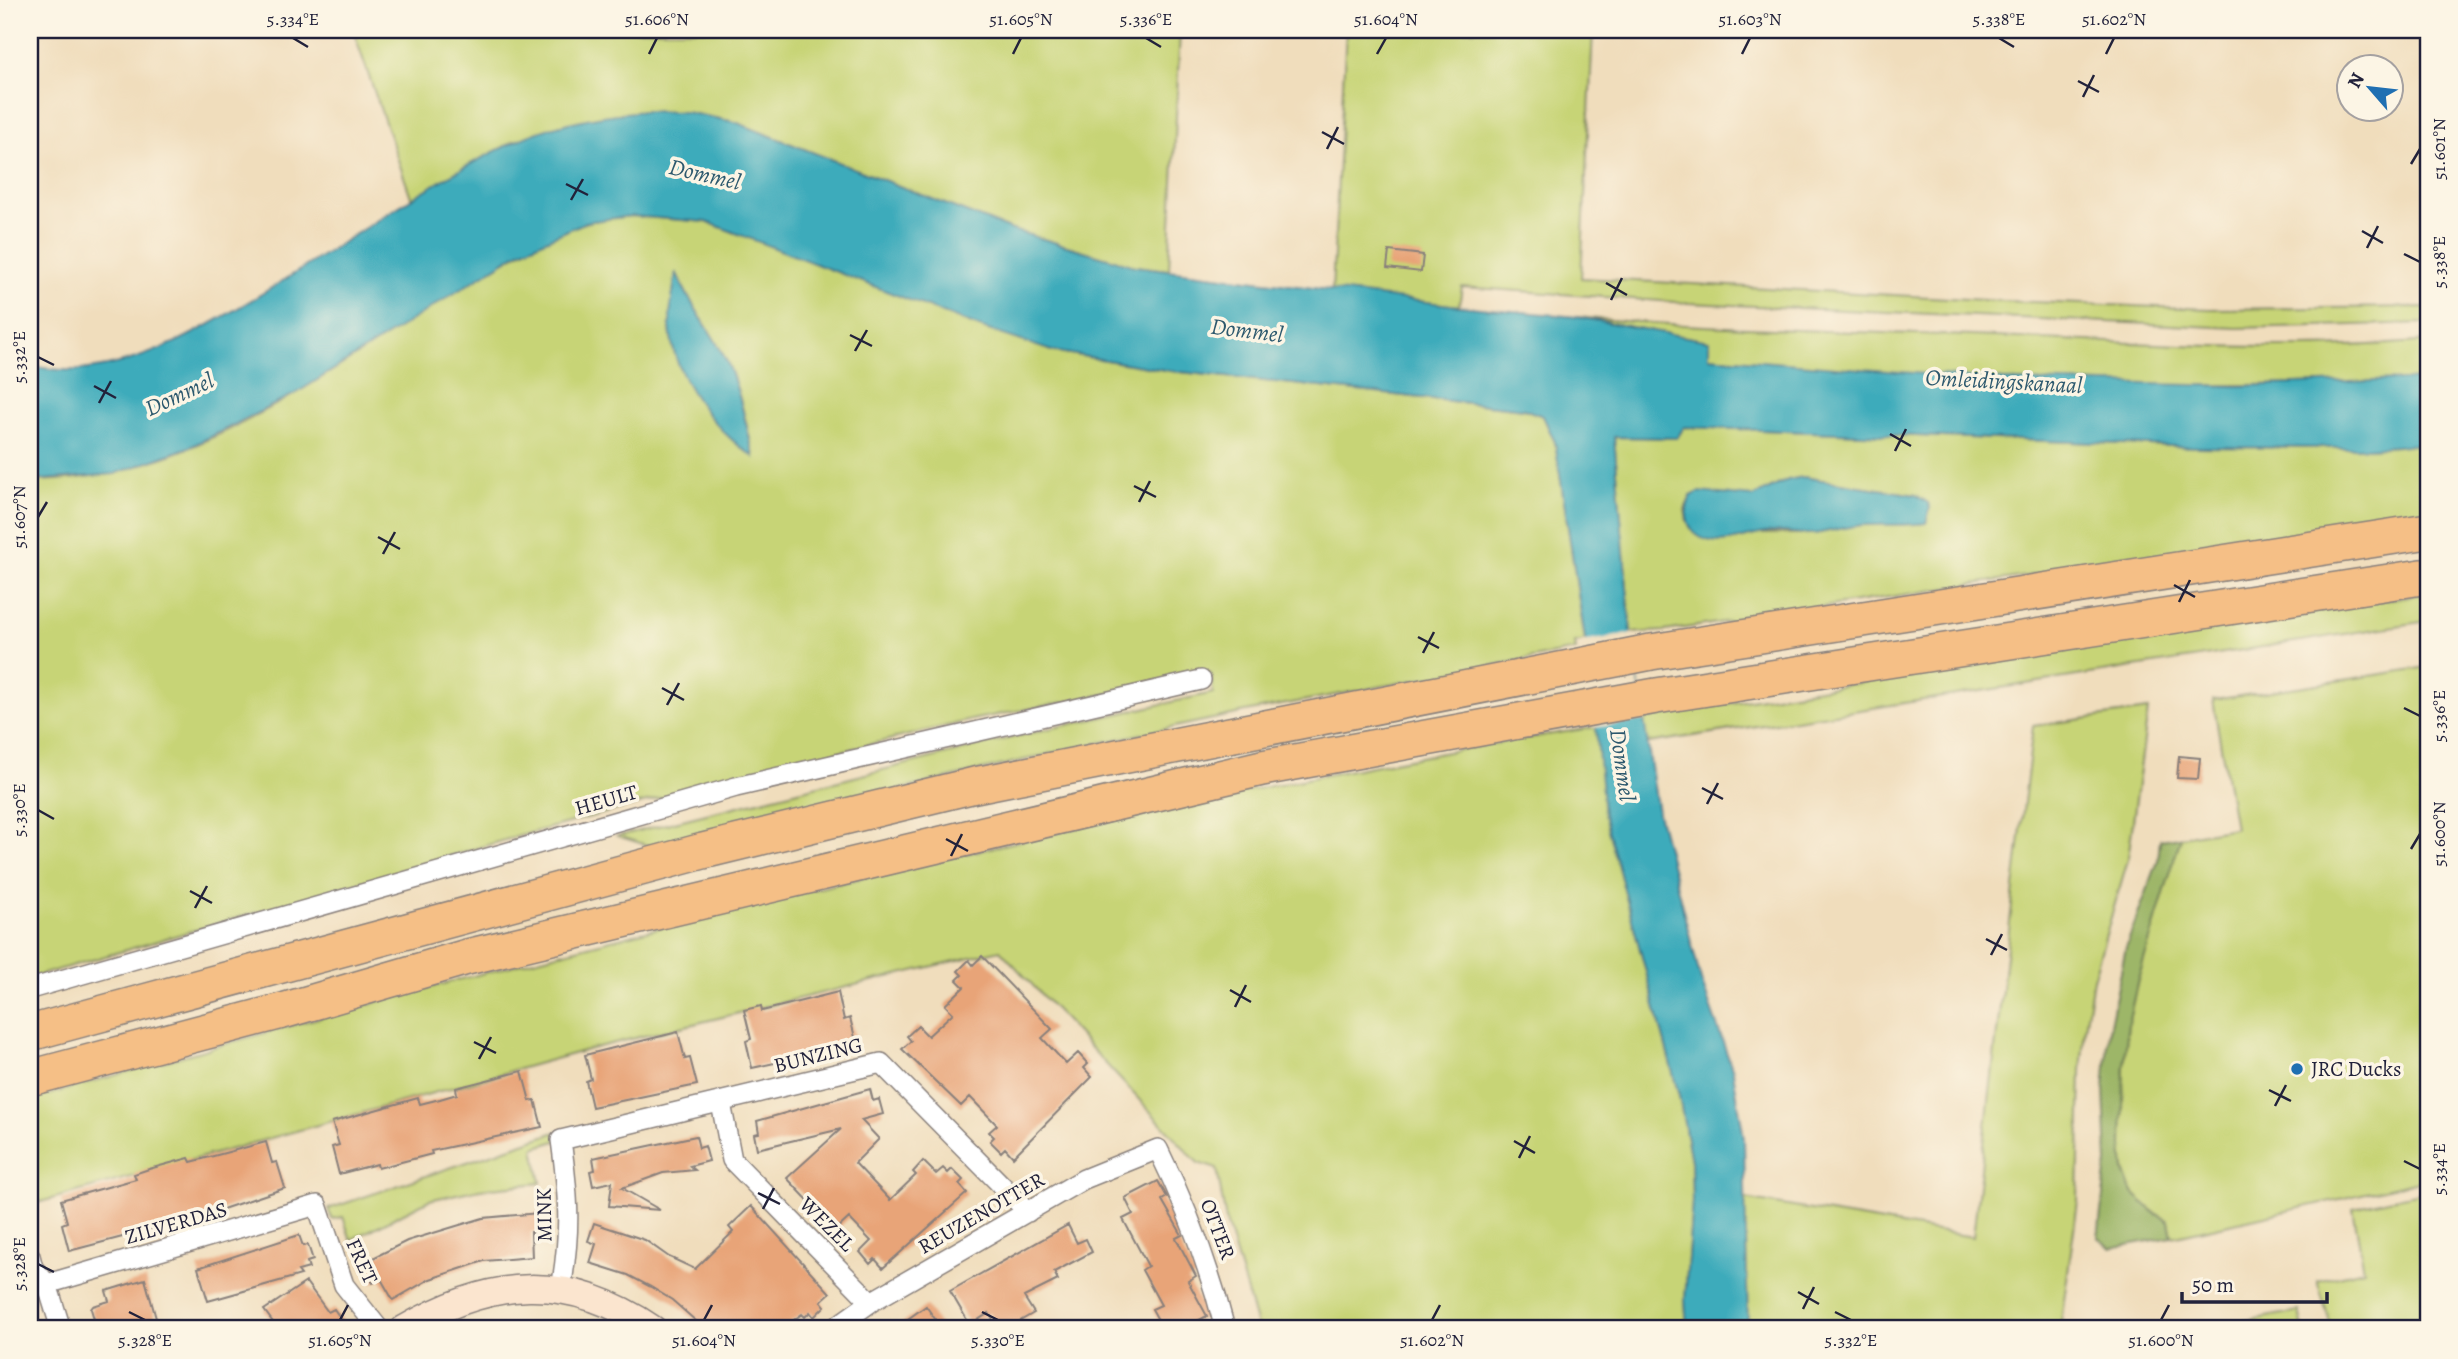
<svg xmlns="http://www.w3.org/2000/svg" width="2458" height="1359" font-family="Alegreya,serif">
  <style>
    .green { fill: #c7d476; stroke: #747b58; stroke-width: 2; fill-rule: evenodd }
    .forest { fill: #9db667; stroke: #606c51; stroke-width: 2 }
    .water { fill: #3dabbb; stroke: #30667b; stroke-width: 2 }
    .pier { fill: #f0ddbc }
    .building { fill: #e8a478 }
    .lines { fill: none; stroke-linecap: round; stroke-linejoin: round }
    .street-casing { stroke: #89807c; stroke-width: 22 }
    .secondary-casing { stroke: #89807c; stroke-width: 29 }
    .highway-casing { stroke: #89807c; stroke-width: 38 }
    .street { stroke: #fff; stroke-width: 19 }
    .secondary { stroke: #fbe5cf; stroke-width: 26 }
    .highway { stroke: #f5bf86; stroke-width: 35 }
    .ticks { fill: none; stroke: #22223b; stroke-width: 2.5 }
    .poi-dot { fill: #1f6fb2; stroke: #fcf5e5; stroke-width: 2.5 }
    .labels { text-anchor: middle; stroke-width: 7; stroke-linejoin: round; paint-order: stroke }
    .street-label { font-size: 21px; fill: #22223b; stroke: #fcf5e5 }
    .poi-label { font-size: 21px; fill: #22223b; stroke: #fcf5e5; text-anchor: start }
    .water-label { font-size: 23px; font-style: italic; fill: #2d596e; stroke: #fcf5e5 }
    .neatline { fill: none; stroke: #22223b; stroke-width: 2.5 }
    .ticks-label { font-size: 18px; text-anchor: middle; fill: #22223b }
  </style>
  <rect width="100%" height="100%" fill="#fcf5e5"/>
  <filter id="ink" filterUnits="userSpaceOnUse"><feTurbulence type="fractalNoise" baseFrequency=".0143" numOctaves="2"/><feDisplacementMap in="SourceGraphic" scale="14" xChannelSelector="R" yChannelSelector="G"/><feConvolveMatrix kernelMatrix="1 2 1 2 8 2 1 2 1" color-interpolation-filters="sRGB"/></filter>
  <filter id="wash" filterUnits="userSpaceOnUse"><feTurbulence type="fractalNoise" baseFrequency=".00686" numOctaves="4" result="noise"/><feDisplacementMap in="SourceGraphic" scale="28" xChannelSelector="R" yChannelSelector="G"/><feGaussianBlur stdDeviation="1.57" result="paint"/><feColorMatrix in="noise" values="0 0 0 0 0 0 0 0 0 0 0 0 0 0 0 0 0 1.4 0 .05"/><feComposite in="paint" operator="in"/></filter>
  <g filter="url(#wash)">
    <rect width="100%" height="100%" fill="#f0ddbc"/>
    <path class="green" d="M353,30H1180L1169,270L1135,266L1009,229L735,122L685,112L514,141L412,200Z
      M1346,30H1593L1581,278L2004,301L2209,309L2428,307V323L2237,328L1689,303L1462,287L1459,306L1332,291Z
      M631,216L707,222L1052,351L1171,371L1524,409L1543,416L1555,442L1585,641L1575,643L1576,650L1265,708L1070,749L656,848L618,836L1039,731L1213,693L1211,674L976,719L800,761L512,838L30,978V481C185,483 319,377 445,298C490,271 534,240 584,223C598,218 616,218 631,216ZM677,274C690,305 711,330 726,360C740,390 746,424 754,455C720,418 674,381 670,327C669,310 674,291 677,274Z
      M1577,317C1716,330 1856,331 1995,337C2139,343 2285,354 2428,341V379C2291,386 2152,388 2015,381C1912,375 1810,365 1708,357L1709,341Z
      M1684,427L2198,447L2366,448L2428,444V515L1665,631L1631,633L1614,437L1677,438ZM1803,477L1916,495L1930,508L1926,523L1866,524L1797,534H1759L1687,522L1685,509L1691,496L1753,497L1788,480Z
      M2428,593V621L1648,743L1642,720L1680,711Z
      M2428,667V1179L2172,1237L2169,1221C2156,1214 2140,1204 2132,1191C2119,1167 2122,1138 2122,1112C2123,1082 2123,1051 2128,1022C2140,959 2161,898 2181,837L2235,828L2213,700Z
      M2148,710L2128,859L2093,979L2085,1028L2081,1070L2078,1201L2060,1329H1748L1745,1199L1973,1237L2033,726Z
      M1597,727L1604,814L1679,1096L1691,1161L1692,1201L1685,1299L1687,1329H1258L1226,1221L1217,1169L1198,1163L1000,950L598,1047L30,1205V1100C330,1012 633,931 938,860C1156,809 1375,761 1597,727Z
      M556,1132V1141L534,1148L541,1183L480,1189L429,1200L351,1240L343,1217L332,1219L328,1209Z
      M2428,1191V1329H2332L2317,1281L2364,1270L2353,1208Z
      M2299,1311L2303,1329H2236L2234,1323Z"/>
    <path class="forest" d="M2181,837L2138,980L2128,1024L2124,1067L2122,1144L2124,1171L2133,1193L2153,1212L2169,1221L2172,1237L2111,1248L2098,1238L2107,1163L2104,1089L2109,1030L2126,947L2158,861L2160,840Z"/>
    <path class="water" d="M643,111L685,112L735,122L1009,229L1135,266L1459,306L1577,317L1709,341V357L2017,381L2238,386L2428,379V444L2366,448L2198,447L1684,427L1677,438L1614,437L1631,633L1658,813L1701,980L1733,1071L1744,1138L1748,1329H1687L1685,1299L1692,1201L1691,1161L1679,1096L1604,814L1592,685L1555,442L1543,416L1524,409L1171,371L1052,351L982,328L707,222L631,216L586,222L521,251L295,394L192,446L115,474L30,481V366C49,369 68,372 88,369C150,362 206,327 258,296C343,245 424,184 514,142C553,123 600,115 643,111Z
      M676,272C689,304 712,331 727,362C740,392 746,425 754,457C713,429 673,378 670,327C669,309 674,289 676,272Z
      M1803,477L1916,495L1928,503L1930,508L1926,523C1906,526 1886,524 1867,525C1849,525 1831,532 1813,534C1800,535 1788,531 1775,532C1754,532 1733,545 1711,541C1687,536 1682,515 1691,496L1699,492L1753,497L1788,480Z"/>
    <path class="pier" d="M1634,633L1637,677L1645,720L1593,728L1582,642Z"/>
    <g id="blocks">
      <path class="building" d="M1389,251L1423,255L1421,272L1387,268Z
        M2179,756L2200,758L2198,779L2177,778Z
        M982,956L1052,1029L1042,1038L1066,1064L1078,1053L1088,1064L1084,1068L1092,1077L1013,1157L1005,1148L1001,1152L990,1141L994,1137L989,1132L997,1125L970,1097L961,1106L902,1049L911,1041L907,1036L918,1026L928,1036L953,1013L945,1005L964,987L957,980L962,975L958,971L969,960L973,965Z
        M838,992L844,1020L850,1018L857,1045L752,1068L746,1041L751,1039L744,1010L761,1006L762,1011Z
        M678,1032L685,1059L690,1058L697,1085L592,1107L586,1081L591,1079L585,1055Z
        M522,1071L530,1101L535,1100L542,1127L431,1151L432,1154L378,1168L377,1164L339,1174L332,1147L339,1145L332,1122L418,1098L420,1104L440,1099L457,1094L456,1088Z
        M870,1089L873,1101L879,1099L883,1114L861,1120L879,1139L855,1163L890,1200L916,1175L913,1172L923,1161L936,1174L943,1168L948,1173L952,1169L963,1180L959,1184L967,1193L883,1268L875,1259L870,1264L860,1252L871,1241L849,1218L836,1230L787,1178L841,1129L757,1149L754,1134L759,1133L757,1121Z
        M696,1136L699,1148L705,1146L709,1161L690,1166L695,1170L663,1173L622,1188L660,1210L609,1206L612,1182L593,1186L590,1171L595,1170L593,1158Z
        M266,1142L272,1163L277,1162L285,1188L199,1217L69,1251L62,1224L67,1222L61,1200L136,1179L134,1174L149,1169L189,1158L191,1162Z
        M1158,1181L1167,1197L1162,1200L1182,1235L1176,1238L1196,1276L1188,1281L1207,1316L1182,1329H1163L1152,1309L1161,1305L1142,1270L1148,1266L1123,1219L1133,1214L1125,1198Z
        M751,1206L830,1293L821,1301L825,1306L814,1317L810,1312L805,1317L802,1314L781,1329H705L672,1300L651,1287L628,1275L590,1263L596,1244L588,1241L594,1223L645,1240L669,1257L695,1269L733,1232L729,1227Z
        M539,1213L540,1232H531L532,1257L484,1261L430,1279L393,1300L381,1279L373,1283L361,1264L407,1241L483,1218Z
        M1068,1225L1077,1243L1086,1239L1092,1252L1054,1272L1058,1280L1024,1297L1034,1313L1006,1329H998L989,1313L970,1325L950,1291Z
        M299,1235L303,1246L308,1245L313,1260L307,1262L309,1268L298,1271L301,1275L208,1301L198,1268Z
        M145,1279L159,1329H97L91,1309L93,1306L109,1301L106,1291Z
        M306,1282L328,1312L334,1309L348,1329H278L264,1310Z
        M926,1306L942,1329H894Z"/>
    </g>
  </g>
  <g filter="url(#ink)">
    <use href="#blocks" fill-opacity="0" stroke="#89807c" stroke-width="2"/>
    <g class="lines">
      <defs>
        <path id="street" d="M30,989L736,787L1201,680
          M721,1103L732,1160L871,1302
          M30,1256L33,1268L47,1284L61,1329
          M47,1284L317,1205L344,1285L379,1329
          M561,1289C571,1230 569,1199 561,1140L881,1063L1028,1212
          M833,1329L871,1302L1084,1179L1158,1149C1187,1208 1209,1265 1225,1329"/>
        <path id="secondary" d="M404,1329C490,1278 568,1271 653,1329"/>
        <path id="highway" d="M30,1033L703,851L975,785L1651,652L2428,531
          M30,1078L286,1010L467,957L1262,768L1656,696L2428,576"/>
      </defs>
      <use href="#street" class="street-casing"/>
      <use href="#secondary" class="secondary-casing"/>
      <use href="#highway" class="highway-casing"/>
      <use href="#street" class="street"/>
      <use href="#secondary" class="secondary"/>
      <use href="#highway" class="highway"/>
    </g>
  </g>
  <path class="ticks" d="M293,38L308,47M1146,38L1161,47M1999,38L2014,47M649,54L657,38M1013,54L1021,38M1377,54L1386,38M1742,54L1750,38M2106,54L2114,38M2078,81L2099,92M2083,97L2094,75M1322,132L1344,144M1327,149L1338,127M2411,164L2420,149M566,184L588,195M571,200L583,179M2362,231L2383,243M2367,248L2378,226M2404,254L2420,262M1606,283L1627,295M1611,300L1622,278M850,335L872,346M855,351L867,330M38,357L54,365M94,386L116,398M99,403L111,381M1890,434L1911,446M1895,451L1906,429M1134,486L1156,497M1139,502L1150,481M38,517L47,502M378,537L400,549M383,554L395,532M2174,585L2195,597M2179,602L2190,580M1418,637L1439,648M1423,653L1434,632M662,688L684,700M667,705L679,683M2404,708L2420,716M1702,788L1723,799M1707,804L1718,783M38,810L54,819M946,839L968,851M2411,849L2420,834M951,856L962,834M190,891L212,903M195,908L207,886M1986,939L2007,950M1991,955L2002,934M1230,990L1251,1002M1235,1007L1246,985M474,1042L496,1053M479,1059L491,1037M2269,1090L2291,1101M2275,1106L2286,1085M1514,1141L1535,1153M1519,1158L1530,1136M2404,1161L2420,1169M758,1193L780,1204M763,1209L774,1188M38,1264L54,1272M1798,1292L1819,1304M1803,1309L1814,1287M129,1312L145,1320M982,1312L998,1320M1835,1312L1851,1320M340,1320L348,1305M704,1320L712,1305M1432,1320L1440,1305M2161,1320L2169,1305"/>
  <circle class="poi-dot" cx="2297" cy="1069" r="7"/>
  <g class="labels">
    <g class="street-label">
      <text transform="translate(606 800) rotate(-16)" y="7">HEULT</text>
      <text transform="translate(818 1055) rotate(-14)" y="7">BUNZING</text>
      <text transform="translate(981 1213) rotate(-30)" y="7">REUZENOTTER</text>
      <text transform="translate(544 1215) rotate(-91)" y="7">MINK</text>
      <text transform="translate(176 1223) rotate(-16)" y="7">ZILVERDAS</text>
      <text transform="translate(827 1224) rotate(45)" y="7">WEZEL</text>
      <text transform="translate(1218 1229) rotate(69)" y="7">OTTER</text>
      <text transform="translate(362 1261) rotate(65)" y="7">FRET</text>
    </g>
    <g class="poi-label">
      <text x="2311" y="1076">JRC Ducks</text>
    </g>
    <g class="water-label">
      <text transform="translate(705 174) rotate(13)" y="8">Dommel</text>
      <text transform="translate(1247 330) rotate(7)" y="8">Dommel</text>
      <text transform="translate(2004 381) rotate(3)" y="8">Omleidingskanaal</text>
      <text transform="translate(179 394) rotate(-25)" y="8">Dommel</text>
      <text transform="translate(1623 765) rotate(82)" y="8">Dommel</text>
    </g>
  </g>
  <rect width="2458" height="1359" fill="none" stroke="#fcf5e5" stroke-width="77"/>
  <g transform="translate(2370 88) rotate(298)"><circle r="33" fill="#fcf5e5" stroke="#a5a1a1" stroke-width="2"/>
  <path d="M0-5L12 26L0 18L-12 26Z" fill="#1f6fb2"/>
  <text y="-10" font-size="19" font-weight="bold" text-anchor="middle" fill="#22223b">N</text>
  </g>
  <path d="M2182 1292v10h145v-10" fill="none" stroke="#22223b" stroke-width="3.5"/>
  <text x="2192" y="1292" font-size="21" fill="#22223b" stroke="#fcf5e5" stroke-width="5" paint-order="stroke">50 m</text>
  <rect x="38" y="38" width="2382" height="1282" class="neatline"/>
  <g class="ticks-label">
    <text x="293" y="25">5.334°E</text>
    <text x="657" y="25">51.606°N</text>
    <text x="1021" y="25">51.605°N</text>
    <text x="1146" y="25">5.336°E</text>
    <text x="1386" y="25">51.604°N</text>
    <text x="1750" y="25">51.603°N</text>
    <text x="1999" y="25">5.338°E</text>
    <text x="2114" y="25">51.602°N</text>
    <text transform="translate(2439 149) rotate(-90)" y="6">51.601°N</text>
    <text transform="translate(2439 262) rotate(-90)" y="6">5.338°E</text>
    <text transform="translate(19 357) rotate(-90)" y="6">5.332°E</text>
    <text transform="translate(19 517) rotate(-90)" y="6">51.607°N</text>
    <text transform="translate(2439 716) rotate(-90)" y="6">5.336°E</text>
    <text transform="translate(19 810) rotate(-90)" y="6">5.330°E</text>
    <text transform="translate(2439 834) rotate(-90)" y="6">51.600°N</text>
    <text transform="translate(2439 1169) rotate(-90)" y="6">5.334°E</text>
    <text transform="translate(19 1264) rotate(-90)" y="6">5.328°E</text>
    <text x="145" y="1346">5.328°E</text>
    <text x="340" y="1346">51.605°N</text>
    <text x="704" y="1346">51.604°N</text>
    <text x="998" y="1346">5.330°E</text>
    <text x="1432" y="1346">51.602°N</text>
    <text x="1851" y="1346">5.332°E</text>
    <text x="2161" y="1346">51.600°N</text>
  </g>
</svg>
